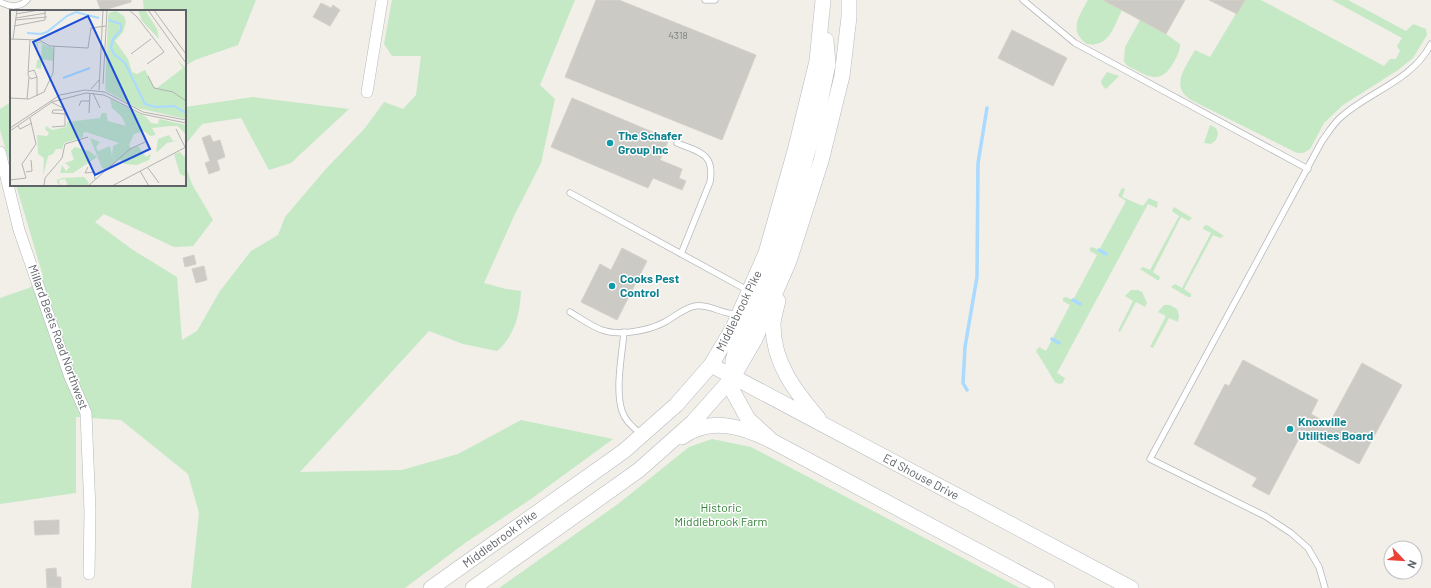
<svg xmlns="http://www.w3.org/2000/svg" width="1431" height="588" font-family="Barlow,sans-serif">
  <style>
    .green { fill: #c5e8c5 }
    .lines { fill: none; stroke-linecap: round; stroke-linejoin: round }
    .stream { stroke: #aadaff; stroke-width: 3.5 }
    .building { fill: #cccac5; stroke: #d6d1c6 }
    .lane-casing { stroke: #b5b8bc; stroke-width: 7 }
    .street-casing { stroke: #b5b8bc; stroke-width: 12 }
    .secondary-casing { stroke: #b6babf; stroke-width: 16 }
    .lane { stroke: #fff; stroke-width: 5.5 }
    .street { stroke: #fff; stroke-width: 11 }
    .secondary { stroke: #fff; stroke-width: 15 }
    .culture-dot { fill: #0f9aa8; stroke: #fff; stroke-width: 1.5 }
    .labels { text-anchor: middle; stroke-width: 3; stroke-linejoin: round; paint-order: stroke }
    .number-label { font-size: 10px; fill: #7a7d7f }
    .culture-label { font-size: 12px; font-weight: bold; fill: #0d838f; stroke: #fff; text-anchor: start }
    .street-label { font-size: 12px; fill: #5f6368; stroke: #fff }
    .park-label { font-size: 12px; fill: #348238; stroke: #fff }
    .inset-river { fill: none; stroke: #aadaff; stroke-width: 2 }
    .inset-road { fill: none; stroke: #b3b3b1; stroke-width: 1 }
    .view { fill: #1d4ed8; fill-opacity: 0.15; stroke: #1d4ed8; stroke-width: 2 }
    .inset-edge { fill: none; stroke: #5f6368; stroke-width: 2 }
  </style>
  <rect width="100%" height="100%" fill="#f1efe8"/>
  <path class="green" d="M143,0H256L238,45L195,60L185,66V11H144Z
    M392,0H575L540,85L555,99L541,163L514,216L484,283L506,289L521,291C520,313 515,336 497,351L463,344L429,331L300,472L402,470L458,454L521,420L613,439L531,499L465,543L405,588H191L199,513L188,474L121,420L76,417V493L0,504V298L29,288L43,276L16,185H185V164L192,184L213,220L193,246L174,247L104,214L95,222L133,250L177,277L182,340L197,331L220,291L251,251L278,235L285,217L325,170L365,128L384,102L403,109L416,95L421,56H392L384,44Z
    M1088,0H1103L1122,10C1114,26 1109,48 1087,44C1068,31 1079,16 1088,0Z
    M1240,0H1261L1384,66L1390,59H1396L1400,51L1397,46L1402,38L1332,0H1348L1406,31L1413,24L1426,29L1427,35L1413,58L1398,70L1343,105L1324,123L1310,149L1303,153H1297L1191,100C1169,86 1186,67 1195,50L1210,57L1243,2Z
    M1140,20L1166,34L1180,44C1180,51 1177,56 1174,62C1163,81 1154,80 1136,70C1131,68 1126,66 1124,61L1125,47Z
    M1107,72L1119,76L1106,89L1102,85L1101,81Z
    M253,97L349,109L291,163L269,170L241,118L202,124L185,145V107Z
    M11,102V167L0,130V109Z
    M1210,125L1216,128L1218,134L1216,140L1211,144L1204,143Z
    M1122,188L1125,189L1122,197L1143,206L1149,198L1158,202L1157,208L1148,204L1057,373L1065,378L1063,383L1059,384L1055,382L1036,351L1039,347L1046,351L1070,305L1063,301V298L1066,297L1073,300L1097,255L1090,251V248L1092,247L1099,250L1126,201L1118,196Z
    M1174,207L1192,218L1189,221L1181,217L1153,272L1160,277L1159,280H1157L1140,269L1143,267L1150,270L1179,216L1172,211Z
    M1207,225L1224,236L1220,238L1213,235L1184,289L1191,294V297H1188L1171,287L1175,284L1182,288L1211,233L1203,229L1204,226Z
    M1131,290H1138L1142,292L1147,303L1145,307L1136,302L1120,332L1118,331L1133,301L1125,296Z
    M1164,305H1170L1177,309L1179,316L1178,322L1169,318L1153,348L1150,347L1166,316L1158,312Z
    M712,439L751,447L1020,588H499L618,504L689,447Z"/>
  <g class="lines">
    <path class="stream" d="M1099,250L1106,254
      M1073,300L1080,304
      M1052,339L1059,343
      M967,390L963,383L965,347L977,277L978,163L987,108"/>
  </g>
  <path class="building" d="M97,0H131V2L101,11Z
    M596,0H619L756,55L722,140L565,77Z
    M1103,0H1185L1166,34Z
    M1209,0H1245L1237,14Z
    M321,3L331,8L333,5L340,10L330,26L313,17Z
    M1012,30L1067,58L1053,86L998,58Z
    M572,98L669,139L660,160L682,169L679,178L686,181L682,190L653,178L648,188L551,147Z
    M210,135L213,142L220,140L225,157L217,160L220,170L209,174L205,163L210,161L202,138Z
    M622,248L647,261L617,320L581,302L600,264L611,270Z
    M194,255L196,264L185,267L183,258Z
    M204,266L207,280L196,283L192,269Z
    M1243,360L1318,400L1311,414L1329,424L1362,363L1402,385L1359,464L1302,433L1269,495L1252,486L1257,478L1194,444L1225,384L1229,386Z
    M59,520V534L35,535L34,521Z
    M56,568L57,577H61V588H47L46,569Z"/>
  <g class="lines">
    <defs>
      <path id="lane" d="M705,0H715
        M1023,0L1075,43L1308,169
        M0,2C9,7 20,8 27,0
        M677,143C699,152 715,153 710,182L681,254
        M570,193L749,291
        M570,312C580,318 591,326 602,330C619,336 647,331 663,323C673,318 684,308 695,306C711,304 723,315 737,314
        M624,332C622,355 615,389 622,411C625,421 633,428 642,434
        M1325,588L1319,567L1308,548L1291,533L1265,516L1150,459L1322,141C1328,133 1333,124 1341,117C1370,91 1412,81 1431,44"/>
      <path id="street" d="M367,92L382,0
        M0,152L19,230L70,377L86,413L90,511L89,574"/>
      <path id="secondary" d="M778,301C776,309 773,318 773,325C773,363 795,391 818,418
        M711,365L1131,588
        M682,437C711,416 744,427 772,441L1047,588
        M772,441L748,419L732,390L733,360L741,335L779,253L816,122L828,64L826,40
        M431,588L624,451L676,405L711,365L733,328L766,253L795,151L817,61L823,0
        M473,588L639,470L693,422L733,377L755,339L789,261L821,161L842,76L849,17V0"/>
    </defs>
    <use href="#lane" class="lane-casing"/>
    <use href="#street" class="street-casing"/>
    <use href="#secondary" class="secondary-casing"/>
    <use href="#lane" class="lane"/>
    <use href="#street" class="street"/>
    <use href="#secondary" class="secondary"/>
  </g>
  <g class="culture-dot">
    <circle cx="610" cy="143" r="4"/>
    <circle cx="612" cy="286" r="4"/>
    <circle cx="1290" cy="429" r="4"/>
  </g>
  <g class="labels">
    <g class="number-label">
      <text x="678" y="39">4318</text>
    </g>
    <g class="culture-label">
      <text x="618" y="140">The Schafer<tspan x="618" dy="14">Group Inc</tspan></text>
      <text x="620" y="283">Cooks Pest<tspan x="620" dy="14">Control</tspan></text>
      <text x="1298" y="426">Knoxville<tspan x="1298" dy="14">Utilities Board</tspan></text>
    </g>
    <g class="street-label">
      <text transform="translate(739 311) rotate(-64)" y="4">Middlebrook Pike</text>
      <text transform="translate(58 337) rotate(70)" y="4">Millard Beets Road Northwest</text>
      <text transform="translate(921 477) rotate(28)" y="4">Ed Shouse Drive</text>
      <text transform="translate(500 539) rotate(-36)" y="4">Middlebrook Pike</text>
    </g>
    <g class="park-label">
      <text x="721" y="512">Historic<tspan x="721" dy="14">Middlebrook Farm</tspan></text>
    </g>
  </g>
  <g transform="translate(10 10)">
    <rect width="176" height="176" fill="#f1efe8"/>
    <path d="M128,0H135L147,19L149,29L132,11ZM106,1L114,6L116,12L113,22L105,31L118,49L122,62L127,64L135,60L144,77L147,78L173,58L167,50L176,58V109L127,98L95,80L98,7L99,3ZM26,31L43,38V51L32,49L31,59L26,58L27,50L31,49L32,34L28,33L27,48ZM100,89L136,107L141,113L148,114L149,109L176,115V125L168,116H161L142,118L146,125L140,126L134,121L124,124L119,135L121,139L128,136L136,147L141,144L139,150L127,155L115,154L109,149L96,160L92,158L80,128L90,132L86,137L88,141L100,136L102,146L103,136L109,133L76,122L73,123V127L54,133L52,139H46L43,144L38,146L33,166L34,148L28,144L27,125L37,126L39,123L35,119L36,116L42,120L56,117L57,112L90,108L92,103H96L98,111L116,116L112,107L102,98ZM159,125L163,131L170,130L157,133L146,143L148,129ZM65,137L79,141L87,147L63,163H50L52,155L56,161L60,157L55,153L64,150L61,141ZM170,142L174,147L176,145V164L174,166L170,164L164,144ZM74,167L79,173L76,176H58L55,169L49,170L50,176L47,172V170L52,168Z" fill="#c5e8c5"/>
    <path class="inset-river" d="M98,10L111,14V20L103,29L101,38L104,44L115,53L135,94L145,97L164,96L176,103M17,23L31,24L37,22L57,6L66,2L89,8M53,68L80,58"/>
    <path class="inset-road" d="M119,0L127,7L154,42L137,54M138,0L176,53M144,0L176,44M6,4L29,0M6,8L36,3M5,10L37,7M4,16L35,10V0M0,29L29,30L40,36L78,38L81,18L96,16M3,29L7,0M121,44L141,29M18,62L24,60L27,67L21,69L18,65L20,30M138,66L144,78L163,82L176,91M27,67V86M93,74L97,0M81,79L89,70M89,80L93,0M83,83L90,98M0,88L19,89L34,82L43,63L44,36M17,89L19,67M41,92L55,99V116L42,117M69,96L71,91H79M55,100H43L42,103L55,104M79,103L80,83M8,116L10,119L22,113M0,118L50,85L75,80L95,82L133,102L176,110M166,119L175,137M0,121L42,92L76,83L94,85L132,104L176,113M78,157L75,163L84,162L85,169M138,158L149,173M130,161L139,176M16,162L22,161L21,150M0,170L16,168L12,154L26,134L20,108M34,176L35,168L52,148L55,134L78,127M78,176L120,139L135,132M102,176L176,137"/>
    <path class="view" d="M78,6L140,139L85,165L23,32Z"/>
    <rect width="176" height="176" class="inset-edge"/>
  </g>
  <g transform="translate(1403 560) rotate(115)"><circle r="19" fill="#ffffff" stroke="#bfc1c3"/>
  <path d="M0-3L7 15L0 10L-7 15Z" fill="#ea4335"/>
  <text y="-6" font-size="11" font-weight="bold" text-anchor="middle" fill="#5f6368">N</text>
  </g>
</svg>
